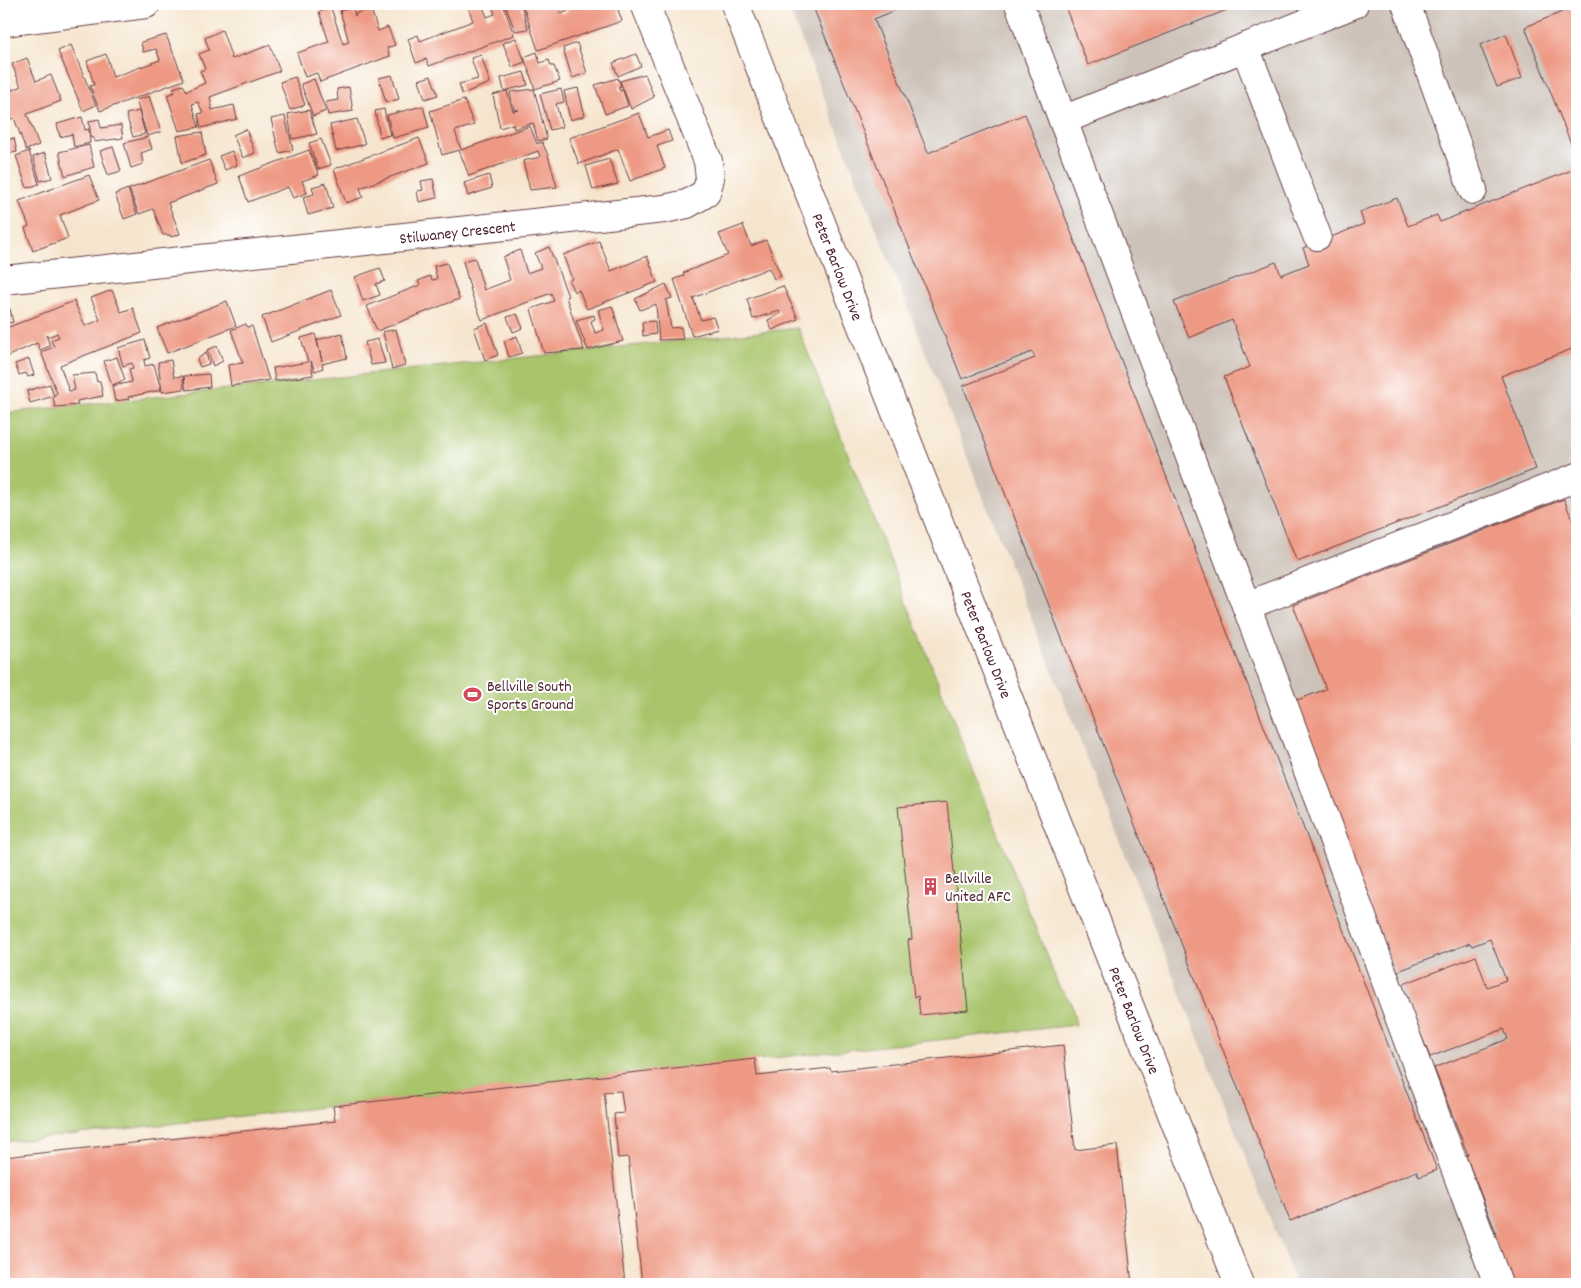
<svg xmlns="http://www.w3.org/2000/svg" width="1581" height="1288" font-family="Dekko,sans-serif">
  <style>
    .industrial { fill: #cdc2b9 }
    .green { fill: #a9c56c; stroke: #7a724c }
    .building { fill: #ee9983 }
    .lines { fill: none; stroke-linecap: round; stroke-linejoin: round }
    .minor-casing { stroke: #643d43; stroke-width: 30 }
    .minor { stroke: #fff; stroke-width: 28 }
    .labels { text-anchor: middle; stroke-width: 4; stroke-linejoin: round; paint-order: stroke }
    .street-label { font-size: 16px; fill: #4a1f2b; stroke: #fff }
    .poi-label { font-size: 16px; fill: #4a1f2b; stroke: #fff; text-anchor: start }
  </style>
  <rect width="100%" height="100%" fill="#fff"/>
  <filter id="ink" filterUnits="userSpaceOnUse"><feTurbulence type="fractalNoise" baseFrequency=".02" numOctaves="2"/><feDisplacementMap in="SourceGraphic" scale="10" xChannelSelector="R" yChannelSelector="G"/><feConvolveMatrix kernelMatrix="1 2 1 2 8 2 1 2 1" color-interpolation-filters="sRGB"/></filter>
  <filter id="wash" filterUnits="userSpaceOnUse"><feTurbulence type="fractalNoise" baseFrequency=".0096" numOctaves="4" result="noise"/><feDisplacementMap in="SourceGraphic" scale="20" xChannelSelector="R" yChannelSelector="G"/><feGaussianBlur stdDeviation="1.12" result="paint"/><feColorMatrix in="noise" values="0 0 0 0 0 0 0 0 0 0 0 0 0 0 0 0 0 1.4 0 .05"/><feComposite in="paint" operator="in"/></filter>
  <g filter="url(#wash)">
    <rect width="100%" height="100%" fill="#f6e5ce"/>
    <path class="industrial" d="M787,4H1577V1284H1296Z"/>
    <path class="green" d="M798,328L1059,987L1071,1002L1076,1025L4,1142V413Z"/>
    <g id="blocks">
      <path class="building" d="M467,4H482L487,17L495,14L491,4H503L514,35L429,66L426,59L416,63L408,39L418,35L420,41L473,21Z
        M505,4H521L528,29L515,31Z
        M531,4H557L561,14L568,11L566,4H616L622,21L538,50L523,6Z
        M812,4H911L874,19L928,153L1025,114L1437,1170L1419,1177L1417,1171L1290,1221L963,386L1035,358L1032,352L962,379Z
        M1064,4H1242L1088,65Z
        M1577,6V159L1525,27Z
        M353,7L355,16L357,13L371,9L378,31L388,27L395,45L387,48L390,56L320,82L317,73L305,77L297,53L329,42L319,12L331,8L343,44L349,42L340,11Z
        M222,30L232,59L270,45L280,71L210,97L212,110L234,105L237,119L201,128L198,114L203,113L198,102L192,104L199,127L179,131L167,95L175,92L173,88L183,85L187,91L205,83L200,71L205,69L199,54L209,50L205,38Z
        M1506,34L1522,78L1497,87L1480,45Z
        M166,35L184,80L100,111L90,86L94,85L87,61L106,54L113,77L160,60L156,49L143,52L141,42Z
        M516,38L525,62L512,67L503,43Z
        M577,43L587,73L572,78L563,48Z
        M71,45L96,105L83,111L58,51Z
        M537,52L540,63L549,60L551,66H554L560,81L535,89L524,57Z
        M636,54L641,66L618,76L613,63Z
        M481,55L490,83L462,94L459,84L478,79L471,58Z
        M27,58L36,81L51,75L61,101L27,114L39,145L26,150L14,118L4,122V69L12,90L21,87L12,64Z
        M524,72L528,85L504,91L501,78Z
        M645,74L654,97L631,109L620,81Z
        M392,75L399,99L386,103L379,78Z
        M431,76L438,95L425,99L419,80Z
        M295,77L305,105L290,110L280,82Z
        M618,78L621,86L618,87L620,91L623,90L628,106L605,114L595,85Z
        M314,79L326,111L313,116L301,84Z
        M349,87L353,111L328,115L326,102L338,100L337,89Z
        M578,88L585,116L570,120L564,91Z
        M534,89L547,139L538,141L533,123L514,129L513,124L500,128L493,95L507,91L513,111L519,110L514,109L510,92Z
        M561,89L564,102L556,104L562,127L550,130L540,94Z
        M149,96L161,132L147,136L136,100Z
        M464,100L474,125L455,131L461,150L530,126L537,144L542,142L548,155L557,187L530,190L523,161L540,157L538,151L469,176L459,150L442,155L430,111Z
        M423,106L429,128L393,138L387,115Z
        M384,109L390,135L380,137L375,111Z
        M309,110L317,134L292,139L288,114Z
        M139,111L145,134L133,137L126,114Z
        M639,113L648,137L668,130L672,141L657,146L665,168L630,181L618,149L579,164L569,138Z
        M285,116L293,150L279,153L271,119Z
        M82,117L85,130L89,129L90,143L74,147L72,134L60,137L57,124Z
        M99,119L101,128L121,125L123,138L94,142V138H91L89,121Z
        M357,119L365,144L336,151L330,125Z
        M246,129L255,153L243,158L233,135Z
        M202,132L206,155L182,163L177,136Z
        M148,137L152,149L141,153L143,164L131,168L124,143Z
        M14,138L17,152L4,154V141Z
        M419,138L429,163L360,188L363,197L346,203L334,169Z
        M321,139L331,165L318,169L309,143Z
        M89,145L94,167L65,176L59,152Z
        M113,147L121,171L108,175L100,151Z
        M309,150L319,175L302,181L307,193L293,198L288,187L248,202L239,176Z
        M29,151L39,184L27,188L16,156Z
        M232,151L237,165L225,170L219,156Z
        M45,153L52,178L40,181L33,157Z
        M609,159L618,184L593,190L586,166Z
        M209,160L218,184L168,203L180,234L171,237L170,235H163L153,209L139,214L129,189Z
        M1577,168V347L1501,376L1536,469L1297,562L1224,377L1250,367L1232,320L1189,338L1174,302L1276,262L1281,275L1309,264L1303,248L1364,224L1360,212L1397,198L1408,226L1437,215L1440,222Z
        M89,175L99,200L60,215L68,238L33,251L25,228L29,226L19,201Z
        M489,175L492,188L468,196L464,183Z
        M433,179L437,198L419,202L417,191L423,190L421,181Z
        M326,183L333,208L308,215L303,197L314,194L312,187Z
        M128,189L137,214L124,219L115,194Z
        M743,225L751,246L766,240L781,276L774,279L769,268L693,298L701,320L713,317L718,329L692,336L674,279L684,276L683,273L728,255L719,234Z
        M599,241L611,271L647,256L657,282L587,309L579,290L574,292L569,281L572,279L563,255Z
        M549,247L568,296L566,297L584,350L544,353L531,309L554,301L551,293L482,320L472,295L463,261L475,258L484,290L510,280L503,257L520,250L527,273L541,268L535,253Z
        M447,263L459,299L377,331L367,306L420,285L418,281L430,276L432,280L437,279L434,266Z
        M380,268L385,281L376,284L380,295L363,301L355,277Z
        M666,284L672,298L666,300L671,328L681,327L683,339L659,340L656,304L640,310L635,299Z
        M783,286L798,319L772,330L768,320L780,314L779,311L753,319L747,299Z
        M112,290L121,312L133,308L142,333L60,365L69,391L75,390L72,375L95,373L97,382L100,381L103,396L77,401L78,405L55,407L53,397L57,393L41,352L54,347L51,340L59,337L57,333L48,337L46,335L50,346L40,350L37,343L4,358V329L74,301L85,326L100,320L91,298Z
        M331,290L341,315L271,342L262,317Z
        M227,301L236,326L167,353L157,328Z
        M612,306L623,341L588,350L576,320L594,315L595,319L591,321L595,333L604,330L598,310Z
        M10,309L13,322L4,324V310Z
        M517,314L523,328L513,332L507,317Z
        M655,321L656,334L643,336L642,322Z
        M487,323L498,355L485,360L474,328Z
        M246,324L247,327L252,326L269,380L231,386L228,365L243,363L231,330Z
        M396,329L405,365L392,369L383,332Z
        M342,333L347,358L322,364L323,368L315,371L311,361L313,375L275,381L273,368L308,362L301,338L315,334L322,361L317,340Z
        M517,336L522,353L509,357L504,341Z
        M378,339L385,363L371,365L365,342Z
        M145,340L150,358L144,360L145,366L154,364L161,390L128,397L129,399L115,401L112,386L132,382L129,369L133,368L132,363L123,366L118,348Z
        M217,346L223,361L213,366L207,350Z
        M206,353L209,364L200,367L197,359Z
        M117,357L125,380L112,385L104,361Z
        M29,359L34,375L28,377L26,373L19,375L15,364Z
        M171,360L174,377L183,376L184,389L162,392L158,362Z
        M209,374L210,387L186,390L184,376Z
        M50,384L54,396L30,403L27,391Z
        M1564,499L1577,532V1284H1512L1492,1234L1496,1233L1466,1156L1468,1155L1434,1068L1508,1039L1504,1029L1430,1057L1401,985L1476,956L1487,987L1506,980L1490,939L1472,946L1470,943L1396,972L1287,704L1326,689L1293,605Z
        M947,802L968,1010L920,1015L918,996L914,997L908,940L912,939L898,807Z
        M1063,1045L1075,1150L1117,1145L1132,1284H642L628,1157L618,1158L614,1114L624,1113L621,1091L604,1092L625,1284H4V1157L335,1121L333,1106L755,1059L757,1076L830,1068L831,1071Z"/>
    </g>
  </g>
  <g filter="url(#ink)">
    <use href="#blocks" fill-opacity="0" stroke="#643d43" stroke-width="1"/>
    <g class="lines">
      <defs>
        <g id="minor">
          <path id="s1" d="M735,4L1239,1284"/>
          <path d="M1019,4L1278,690L1498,1284"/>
          <path d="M1406,4L1473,190"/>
          <path d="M4,22L146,4"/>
          <path d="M1245,47L1317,236"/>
          <path d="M1063,120L1354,4"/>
          <path id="s2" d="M4,280L664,209L687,204L706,193L710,178L708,161L645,4"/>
          <path d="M1246,606L1577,477"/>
        </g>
      </defs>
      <use href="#minor" class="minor-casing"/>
      <use href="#minor" class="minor"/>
    </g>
  </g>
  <defs>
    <symbol id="stadium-bare" viewBox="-9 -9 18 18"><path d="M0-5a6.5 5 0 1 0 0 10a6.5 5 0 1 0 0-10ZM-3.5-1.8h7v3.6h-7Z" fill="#d1495b" stroke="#fff" stroke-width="2.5" paint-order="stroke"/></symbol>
    <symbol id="building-bare" viewBox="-9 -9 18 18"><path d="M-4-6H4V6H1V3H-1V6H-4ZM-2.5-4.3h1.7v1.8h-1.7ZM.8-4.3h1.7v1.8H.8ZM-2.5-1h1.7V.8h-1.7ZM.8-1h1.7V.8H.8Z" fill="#d1495b" stroke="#fff" stroke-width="2.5" paint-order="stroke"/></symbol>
  </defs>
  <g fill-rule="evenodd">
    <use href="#stadium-bare" x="460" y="682" width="25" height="25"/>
    <use href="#building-bare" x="918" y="874" width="25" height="25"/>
  </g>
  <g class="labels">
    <g class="street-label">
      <text dy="6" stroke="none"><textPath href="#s2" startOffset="456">Stilwaney Crescent</textPath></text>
      <text dy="6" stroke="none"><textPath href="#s1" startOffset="282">Peter Barlow Drive</textPath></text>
      <text dy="6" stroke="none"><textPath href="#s1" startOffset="688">Peter Barlow Drive</textPath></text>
      <text dy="6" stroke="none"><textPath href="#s1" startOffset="1092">Peter Barlow Drive</textPath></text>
    </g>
    <g class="poi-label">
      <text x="487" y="691">Bellville South<tspan x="487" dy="18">Sports Ground</tspan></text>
      <text x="945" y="883">Bellville<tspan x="945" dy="18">United AFC</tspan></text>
    </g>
  </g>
  <rect width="1581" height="1288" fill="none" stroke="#fff" stroke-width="20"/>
</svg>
